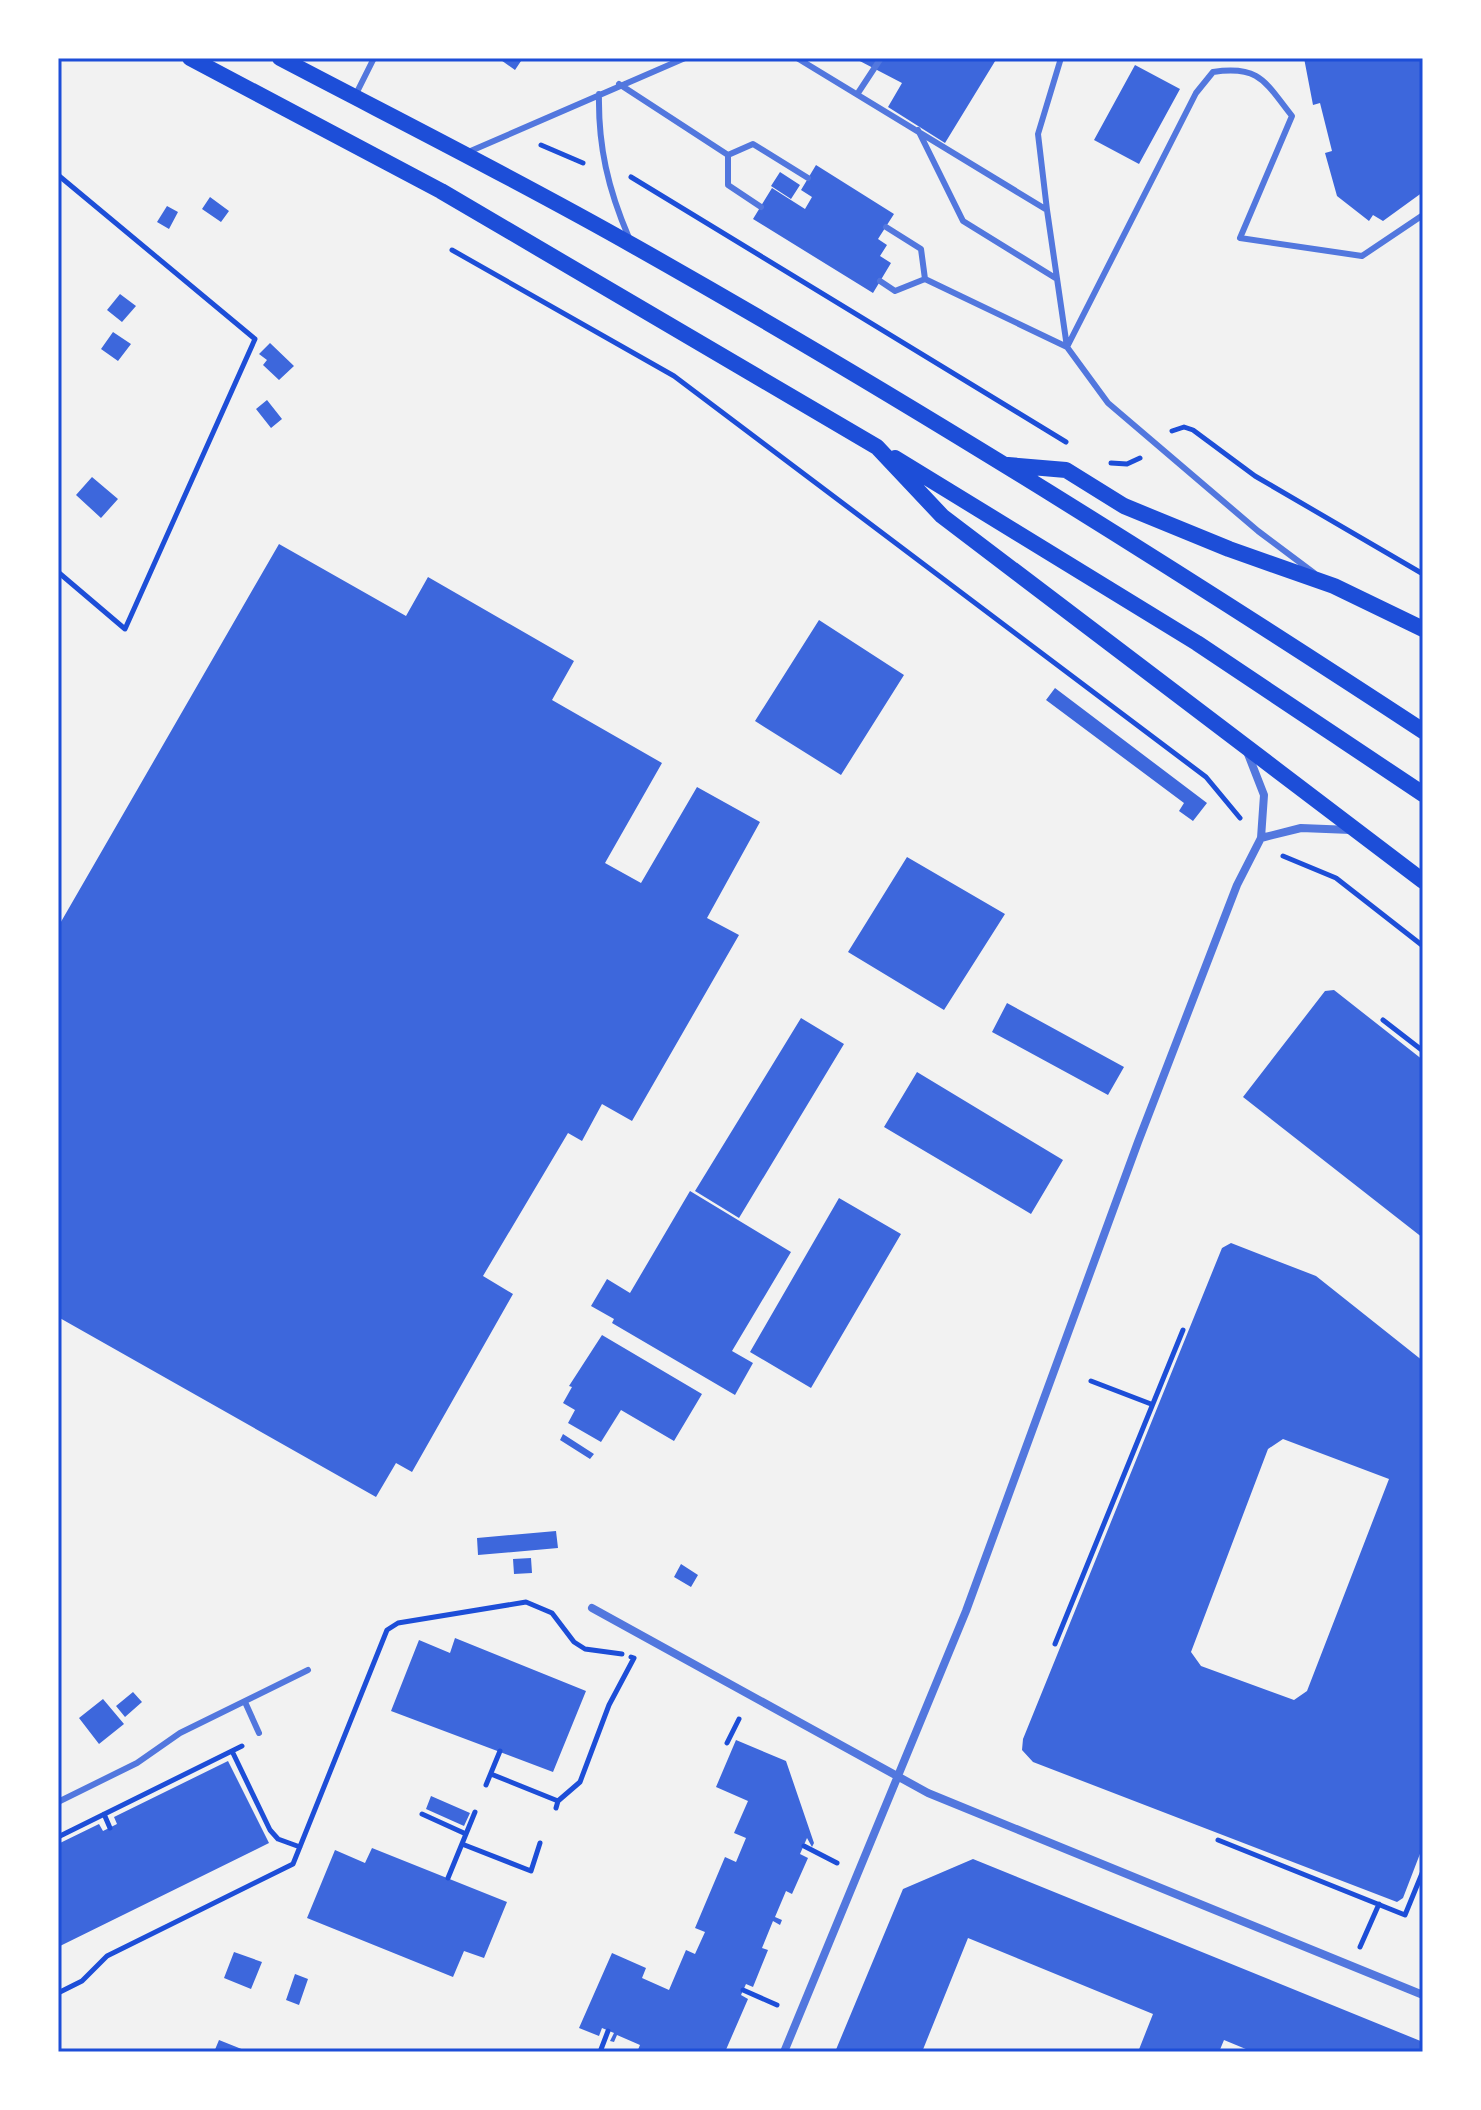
<svg xmlns="http://www.w3.org/2000/svg" width="1481" height="2110" font-family="'Varela Round',sans-serif">
  <style>
    .building { fill: #3d67dc; fill-rule: evenodd }
    .lines { fill: none; stroke-linecap: round; stroke-linejoin: round }
    .path { stroke: #1d4ed8; stroke-width: 5 }
    .service { stroke: #5277de; stroke-width: 6 }
    .minor { stroke: #5277de; stroke-width: 8 }
    .secondary { stroke: #1d4ed8; stroke-width: 16 }
    .neatline { fill: none; stroke: #1d4ed8; stroke-width: 3 }
  </style>
  <rect width="100%" height="100%" fill="#f2f2f2"/>
  <path class="building" d="M498,58H523L515,70Z
    M854,58H997L945,143L888,107L902,83Z
    M1304,58H1423V192L1383,221L1373,215L1369,221L1337,196L1325,153L1332,151L1320,103L1313,105Z
    M1135,65L1180,89L1139,164L1094,140Z
    M816,165L894,214L878,239L887,245L880,256L891,263L873,293L753,219L772,188L805,209L812,197L801,190Z
    M780,172L800,185L791,199L771,186Z
    M210,197L229,211L221,222L202,209Z
    M167,206L178,212L169,229L157,222Z
    M120,294L136,306L122,322L107,310Z
    M113,332L131,344L118,361L101,349Z
    M270,343L294,366L279,380L263,365L267,360L259,354Z
    M267,400L282,419L271,428L256,409Z
    M92,477L118,499L101,518L76,495Z
    M279,544L406,616L428,577L574,661L552,700L662,763L605,863L641,883L697,787L760,822L707,918L739,935L632,1121L602,1104L582,1141L568,1133L483,1276L513,1294L412,1472L396,1463L376,1497L58,1317V927Z
    M819,620L904,675L841,775L755,721Z
    M1055,688L1207,803L1193,821L1179,811L1184,803L1046,700Z
    M907,857L1005,914L944,1010L848,952Z
    M1334,990L1423,1060V1238L1243,1097L1325,991Z
    M1007,1003L1124,1067L1108,1095L992,1032Z
    M801,1018L844,1044L739,1218L695,1191Z
    M917,1072L1063,1160L1031,1214L884,1127Z
    M690,1191L791,1252L732,1351L753,1363L735,1395L612,1323L614,1319L591,1306L607,1279L630,1293Z
    M839,1198L901,1234L811,1388L750,1352Z
    M1231,1243L1316,1276L1423,1361V1846L1403,1898L1397,1902L1033,1762L1022,1750L1023,1739L1222,1248ZM1283,1439L1389,1479L1307,1691L1294,1700L1201,1666L1191,1652L1268,1449Z
    M602,1335L702,1394L674,1441L621,1410L601,1442L568,1423L575,1410L563,1403L572,1387L569,1386Z
    M563,1434L594,1454L590,1459L560,1440Z
    M556,1531L558,1548L478,1555L477,1538Z
    M531,1558L532,1573L514,1574L513,1559Z
    M681,1564L698,1575L691,1587L674,1577Z
    M455,1638L586,1691L553,1772L391,1711L419,1640L450,1653Z
    M133,1692L142,1702L125,1717L116,1706Z
    M103,1699L124,1724L99,1744L79,1718Z
    M736,1740L786,1761L814,1843L812,1847L807,1838L800,1854L808,1858L792,1894L786,1891L775,1917L782,1920L780,1925L773,1921L762,1948L768,1950L753,1987L746,1984L741,1995L748,1999L725,2052H637L640,2045L617,2035L614,2042L610,2041L614,2033L602,2028L599,2036L579,2028L612,1953L646,1968L642,1978L669,1990L686,1950L695,1954L705,1932L695,1928L725,1857L736,1862L746,1838L734,1833L748,1801L716,1787Z
    M228,1761L269,1843L58,1947V1844L99,1824L103,1831L117,1824L114,1817Z
    M431,1796L470,1813L464,1826L426,1809Z
    M372,1848L507,1902L484,1958L464,1951L453,1977L307,1918L335,1850L365,1863Z
    M973,1859L1423,2042V2052H1253L1224,2040L1219,2052H1138L1153,2014L968,1938L922,2052H835L903,1889Z
    M234,1952L262,1962L251,1989L224,1978Z
    M295,1974L308,1979L299,2005L286,2000Z
    M219,2040L249,2052H214Z"/>
  <g class="lines">
    <path class="path" d="M541,145L583,163
      M58,175L255,339L125,629L58,572
      M631,177L1066,442
      M452,250L674,376L1206,777L1240,818
      M1172,431L1184,427L1193,430L1255,476L1423,574
      M1111,463L1127,464L1140,458
      M1283,856L1336,878L1423,946
      M1383,1020L1423,1051
      M1091,1381L1151,1404
      M1055,1644L1183,1330
      M727,1743L739,1719
      M232,1751L270,1830L278,1839L300,1847
      M491,1774L558,1801
      M486,1785L500,1751
      M556,1808L558,1801L580,1782L609,1705L634,1658L631,1657
      M104,1814L110,1828
      M422,1814L466,1834
      M58,1837L242,1746
      M1218,1840L1405,1915L1423,1871
      M462,1844L531,1871L540,1843
      M804,1846L837,1863
      M448,1878L475,1812
      M1360,1947L1379,1904
      M743,1990L777,2005
      M58,1993L82,1981L107,1956L293,1864L387,1630L398,1623L526,1602L552,1613L574,1642L585,1649L622,1654
      M600,2052L608,2031"/>
    <path class="service" d="M797,58L1047,210L1067,347
      M619,84L728,155
      M858,93L881,58
      M356,94L374,58
      M599,94C598,146 608,189 629,238
      M918,130L963,221L1057,279
      M466,153L685,58
      M728,155L753,144L808,178
      M728,155V185L761,207
      M1047,210L1038,134L1061,58
      M886,227L921,249L925,279
      M880,281L895,291L925,279L1067,347L1108,403L1258,531L1314,573
      M1067,347L1196,93L1213,72C1260,65 1265,82 1292,116L1240,238L1362,256L1423,215
      M245,1702L259,1733
      M58,1802L137,1763L180,1733L308,1670"/>
    <path class="minor" d="M1261,838L1301,828L1351,830
      M592,1608L928,1793L1423,1995
      M784,2052L966,1611L1138,1142L1237,885L1261,838L1264,795L1248,754"/>
    <path class="secondary" d="M190,58L441,191L877,447L942,516L1423,881
      M280,58C398,120 518,180 634,246C902,397 1165,562 1423,731
      M895,458L1197,643L1423,794
      M1008,465L1066,470L1124,506L1229,549L1334,586L1423,629"/>
  </g>
  <rect width="1481" height="2110" fill="none" stroke="#ffffff" stroke-width="120"/>
  <rect x="60" y="60" width="1361" height="1990" class="neatline"/>
</svg>
